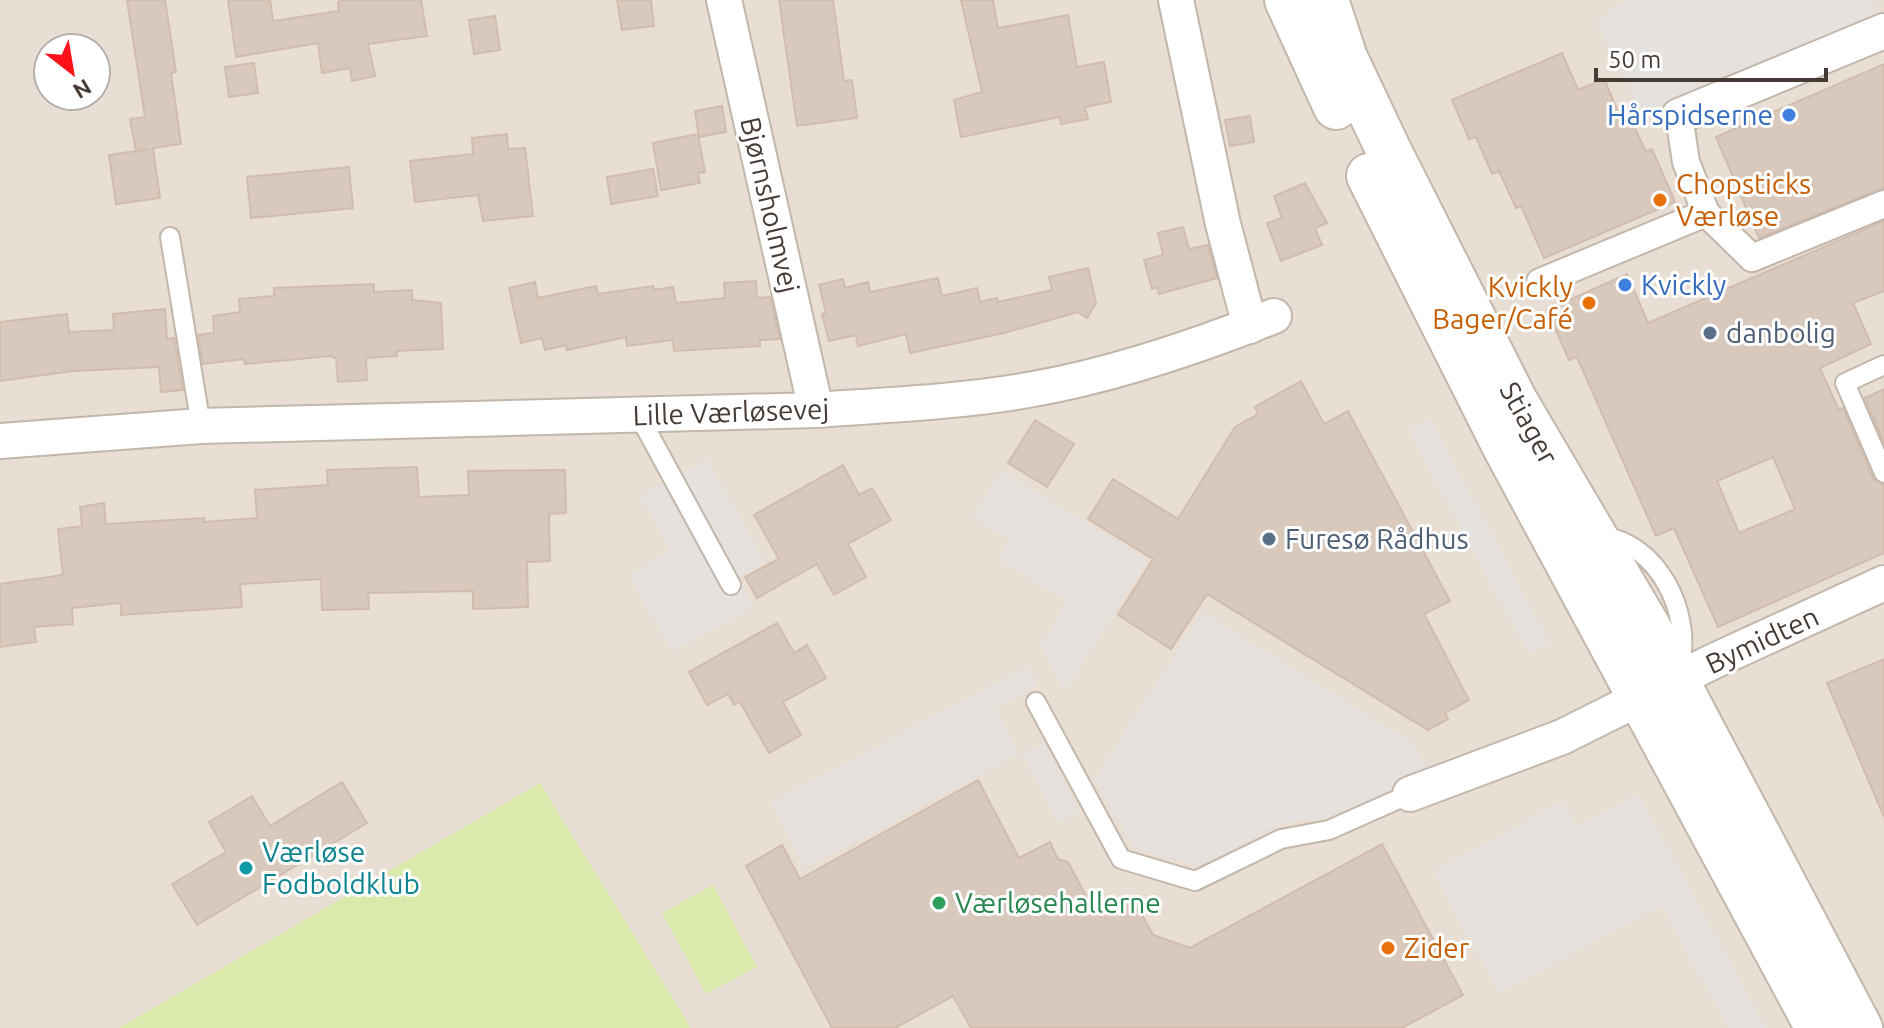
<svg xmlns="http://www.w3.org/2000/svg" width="1884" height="1028" font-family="Ubuntu,sans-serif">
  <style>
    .residential { fill: #e8ded3; fill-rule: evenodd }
    .green { fill: #daeaac }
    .parking { fill: #e4e1de }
    .building { fill: #d9c9bd; stroke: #d1bcad; stroke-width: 2; fill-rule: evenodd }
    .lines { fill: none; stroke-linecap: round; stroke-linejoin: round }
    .service-casing { stroke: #c3b6ab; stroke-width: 22 }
    .pedestrian-casing { stroke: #c3b6ab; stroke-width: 30 }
    .minor-casing { stroke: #c3b6ab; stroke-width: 38 }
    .tertiary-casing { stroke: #c3b6ab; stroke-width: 48 }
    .service { stroke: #fff; stroke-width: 18 }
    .pedestrian { stroke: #fff; stroke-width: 26 }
    .minor { stroke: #fff; stroke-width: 34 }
    .tertiary { stroke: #fff; stroke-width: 44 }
    .shop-dot { fill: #3f7fe0; stroke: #fff; stroke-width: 3 }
    .food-dot { fill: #e8710a; stroke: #fff; stroke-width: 3 }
    .service-dot { fill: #5c6f8a; stroke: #fff; stroke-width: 3 }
    .culture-dot { fill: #0f9aa8; stroke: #fff; stroke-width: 3 }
    .leisure-dot { fill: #2e9e5b; stroke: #fff; stroke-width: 3 }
    .labels { text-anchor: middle; stroke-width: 6; stroke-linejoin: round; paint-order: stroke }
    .shop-label { font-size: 28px; fill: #366cbe; stroke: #fff; text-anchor: end }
    .food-label { font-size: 28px; fill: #c56008; stroke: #fff; text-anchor: start }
    .street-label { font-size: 28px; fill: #473c35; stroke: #fff }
    .service-label { font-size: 28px; fill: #4e5e75; stroke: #fff; text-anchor: start }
    .culture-label { font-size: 28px; fill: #0d838f; stroke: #fff; text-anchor: start }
    .leisure-label { font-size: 28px; fill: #27864d; stroke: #fff; text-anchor: start }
  </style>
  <rect width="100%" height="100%" fill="#f4ede5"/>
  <path class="residential" d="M0,0H1884V1028H0ZM48,48H96V96H48Z"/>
  <path class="green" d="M540,783L691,1028H119Z
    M713,885L757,967L706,994L662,913Z"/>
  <path class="parking" d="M1625,0H1872L1878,15L1642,115L1596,22Z
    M1430,419L1550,643L1529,654L1409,431Z
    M707,459L765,562L738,577L754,606L672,652L629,575L671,551L640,496Z
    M1001,471L1147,560L1065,691L1041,645L1067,601L998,559L1010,540L973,517Z
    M1202,612L1414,744L1430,773L1325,819L1282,822L1228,853L1197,865L1134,848L1095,779Z
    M1028,666L1038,685L995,708L1018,754L806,868L771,803Z
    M1044,743L1080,812L1058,823L1022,754Z
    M1638,794L1766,1028H1729L1661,905L1499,993L1433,872L1563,801L1577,827Z"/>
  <path class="building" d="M127,0H165L176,72L171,73L181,144L153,148L160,198L116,204L109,155L149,149L136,151L130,119L145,117Z
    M228,0H270L273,21L339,11L338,2L345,0H421L427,36L368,44L375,76L352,81L350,68L322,73L318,43L236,57Z
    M617,0H651L654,26L622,30Z
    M779,0H833L844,81L852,80L857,118L797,126Z
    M961,0H993L998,28L1068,15L1077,67L1104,62L1111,102L1085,107L1088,119L1061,124L1060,117L961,137L954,100L982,92Z
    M495,16L500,50L474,54L469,20Z
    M1562,53L1578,90L1604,79L1620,116L1628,113L1646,152L1652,149L1675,202L1544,258L1521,206L1516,208L1499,171L1492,174L1476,137L1469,139L1452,100Z
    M254,63L258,93L229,97L225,67Z
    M1884,64V188L1759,238L1716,137Z
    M722,106L726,132L699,137L695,111Z
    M1250,116L1254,142L1230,146L1225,120Z
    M507,134L508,149L525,148L533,216L483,221L478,195L415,202L410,161L473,154L472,138Z
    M698,134L705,172L698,173L700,183L661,190L653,143Z
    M349,167L353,208L251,218L247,177Z
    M653,169L658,196L611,204L607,177Z
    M1305,183L1327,223L1315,228L1322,245L1281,261L1267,223L1282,218L1274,196Z
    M1884,221V291L1853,303L1871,344L1820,368L1839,410L1843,408L1873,478L1884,485V553L1718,627L1674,528L1656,536L1577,357L1569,360L1547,310L1627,274L1648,323ZM1773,457L1795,509L1739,533L1717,481Z
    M1183,227L1189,249L1208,245L1217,278L1159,294L1157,287L1152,289L1144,260L1163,255L1158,233Z
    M1088,268L1096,303L1087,318L1078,312L1004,333L910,353L906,334L858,346L856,335L829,341L822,314L826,313L819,285L843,279L845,288L868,282L870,292L938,278L942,296L977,288L980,302L997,298L998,302L1052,290L1049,277Z
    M756,281L757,298L770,297L780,339L760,340V346L674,351L673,340L627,346L626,337L567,350L566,345L545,350L542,338L521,343L509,288L535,282L538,298L596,286L598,294L653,286L654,290L673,287L676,303L725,298L724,283Z
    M374,284V292L412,290V300L441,303L443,349L396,351L397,356L366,358L367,380L338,382L336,358L330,356L245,364L244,359L203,364L198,335L214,333L213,316L240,312L239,299L274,296V288Z
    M165,309L167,339L174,338L183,390L161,392L159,367L73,371L0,381V322L67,314L69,332L114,330L113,314Z
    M1301,381L1324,424L1348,411L1450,601L1424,614L1469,700L1445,713L1448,719L1428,730L1207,594L1171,649L1118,615L1153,559L1088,519L1113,479L1178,519L1235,427L1258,414L1255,407Z
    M1884,389V443L1865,398Z
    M1035,420L1074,444L1047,487L1008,463Z
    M843,465L859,495L872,488L891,520L848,544L866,577L834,595L817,564L757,598L745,577L779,559L754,515Z
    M417,467L419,497L469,495L468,471L565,470L566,513L549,514L550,561L527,562L528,607L473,609V591L368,593L369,609L322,610L321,579L240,584L242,607L121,615V603L72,608L73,624L34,627L36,642L0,647V584L63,575L58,529L82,526L80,507L104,503L106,524L204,518V522L257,518L255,490L328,485L327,470Z
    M777,623L794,653L807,645L826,678L783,702L801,735L769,753L740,702L734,705L728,694L707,705L689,672Z
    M1884,659V817L1827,683Z
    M978,780L1019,858L1050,842L1058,859L1068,862L1086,896L1139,909L1153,935L1190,948L1382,844L1463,995L1402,1028H971L953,996L895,1028H832L746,866L782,845L800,879Z
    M342,782L367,823L197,925L172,884L226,852L209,822L252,796L270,826Z"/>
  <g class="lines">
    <defs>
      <path id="service" d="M170,237L201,426
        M1884,365L1845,383L1884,473
        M639,416L731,585
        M1601,536C1658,543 1692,612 1680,665
        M1036,702L1121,859L1195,881L1281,839L1329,830L1410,794"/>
      <path id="pedestrian" d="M1679,116L1686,162L1706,213
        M1540,282L1706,213L1752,258L1884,204"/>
      <path id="minor" d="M724,0L816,410
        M1176,0L1223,224L1250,326
        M1679,116L1884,31
        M0,441L201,426L816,410C886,405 959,402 1028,390C1111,376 1196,347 1274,316
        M1410,794L1562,737L1714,661L1884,583"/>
      <path id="tertiary" d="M1287,0L1336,107
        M1326,0L1345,58L1388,149L1515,401L1648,627L1860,1028
        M1369,176L1504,445L1818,1028"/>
    </defs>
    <use href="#service" class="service-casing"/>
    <use href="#pedestrian" class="pedestrian-casing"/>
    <use href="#minor" class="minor-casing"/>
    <use href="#tertiary" class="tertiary-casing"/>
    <use href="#service" class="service"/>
    <use href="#pedestrian" class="pedestrian"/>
    <use href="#minor" class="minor"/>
    <use href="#tertiary" class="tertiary"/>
  </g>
  <g class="shop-dot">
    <circle cx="1789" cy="115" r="8"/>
    <circle cx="1625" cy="285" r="8"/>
  </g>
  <g class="food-dot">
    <circle cx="1660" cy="200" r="8"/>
    <circle cx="1589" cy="303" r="8"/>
    <circle cx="1388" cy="948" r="8"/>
  </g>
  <g class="service-dot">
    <circle cx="1710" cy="333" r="8"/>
    <circle cx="1269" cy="539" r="8"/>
  </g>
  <circle class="culture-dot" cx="246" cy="868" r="8"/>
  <circle class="leisure-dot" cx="939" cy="903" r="8"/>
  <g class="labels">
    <g class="shop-label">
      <text x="1773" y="125">Hårspidserne</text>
      <text x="1641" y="295" text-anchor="start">Kvickly</text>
    </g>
    <g class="food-label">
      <text x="1676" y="194">Chopsticks<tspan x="1676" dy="32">Værløse</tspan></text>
      <text x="1573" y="297" text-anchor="end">Kvickly<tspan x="1573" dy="32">Bager/Café</tspan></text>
      <text x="1404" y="958">Zider</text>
    </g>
    <g class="street-label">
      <text transform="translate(770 205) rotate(77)" y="10">Bjørnsholmvej</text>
      <text transform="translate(731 412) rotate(-2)" y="10">Lille Værløsevej</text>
      <text transform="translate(1529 423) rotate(61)" y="10">Stiager</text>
      <text transform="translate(1762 640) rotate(-25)" y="10">Bymidten</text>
    </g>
    <g class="service-label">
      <text x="1726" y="343">danbolig</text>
      <text x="1285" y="549">Furesø Rådhus</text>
    </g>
    <g class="culture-label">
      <text x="262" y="862">Værløse<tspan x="262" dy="32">Fodboldklub</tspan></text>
    </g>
    <g class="leisure-label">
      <text x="955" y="913">Værløsehallerne</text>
    </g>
  </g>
  <g transform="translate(72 72) rotate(149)"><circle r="38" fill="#ffffff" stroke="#b5b1ae" stroke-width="2"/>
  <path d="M0-6L14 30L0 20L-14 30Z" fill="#ff1119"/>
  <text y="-12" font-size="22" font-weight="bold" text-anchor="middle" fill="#473c35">N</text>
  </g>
  <path d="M1596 68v12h230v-12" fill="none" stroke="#473c35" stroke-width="4"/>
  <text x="1608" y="68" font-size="24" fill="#473c35" stroke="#ffffff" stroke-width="6" paint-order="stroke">50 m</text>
</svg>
